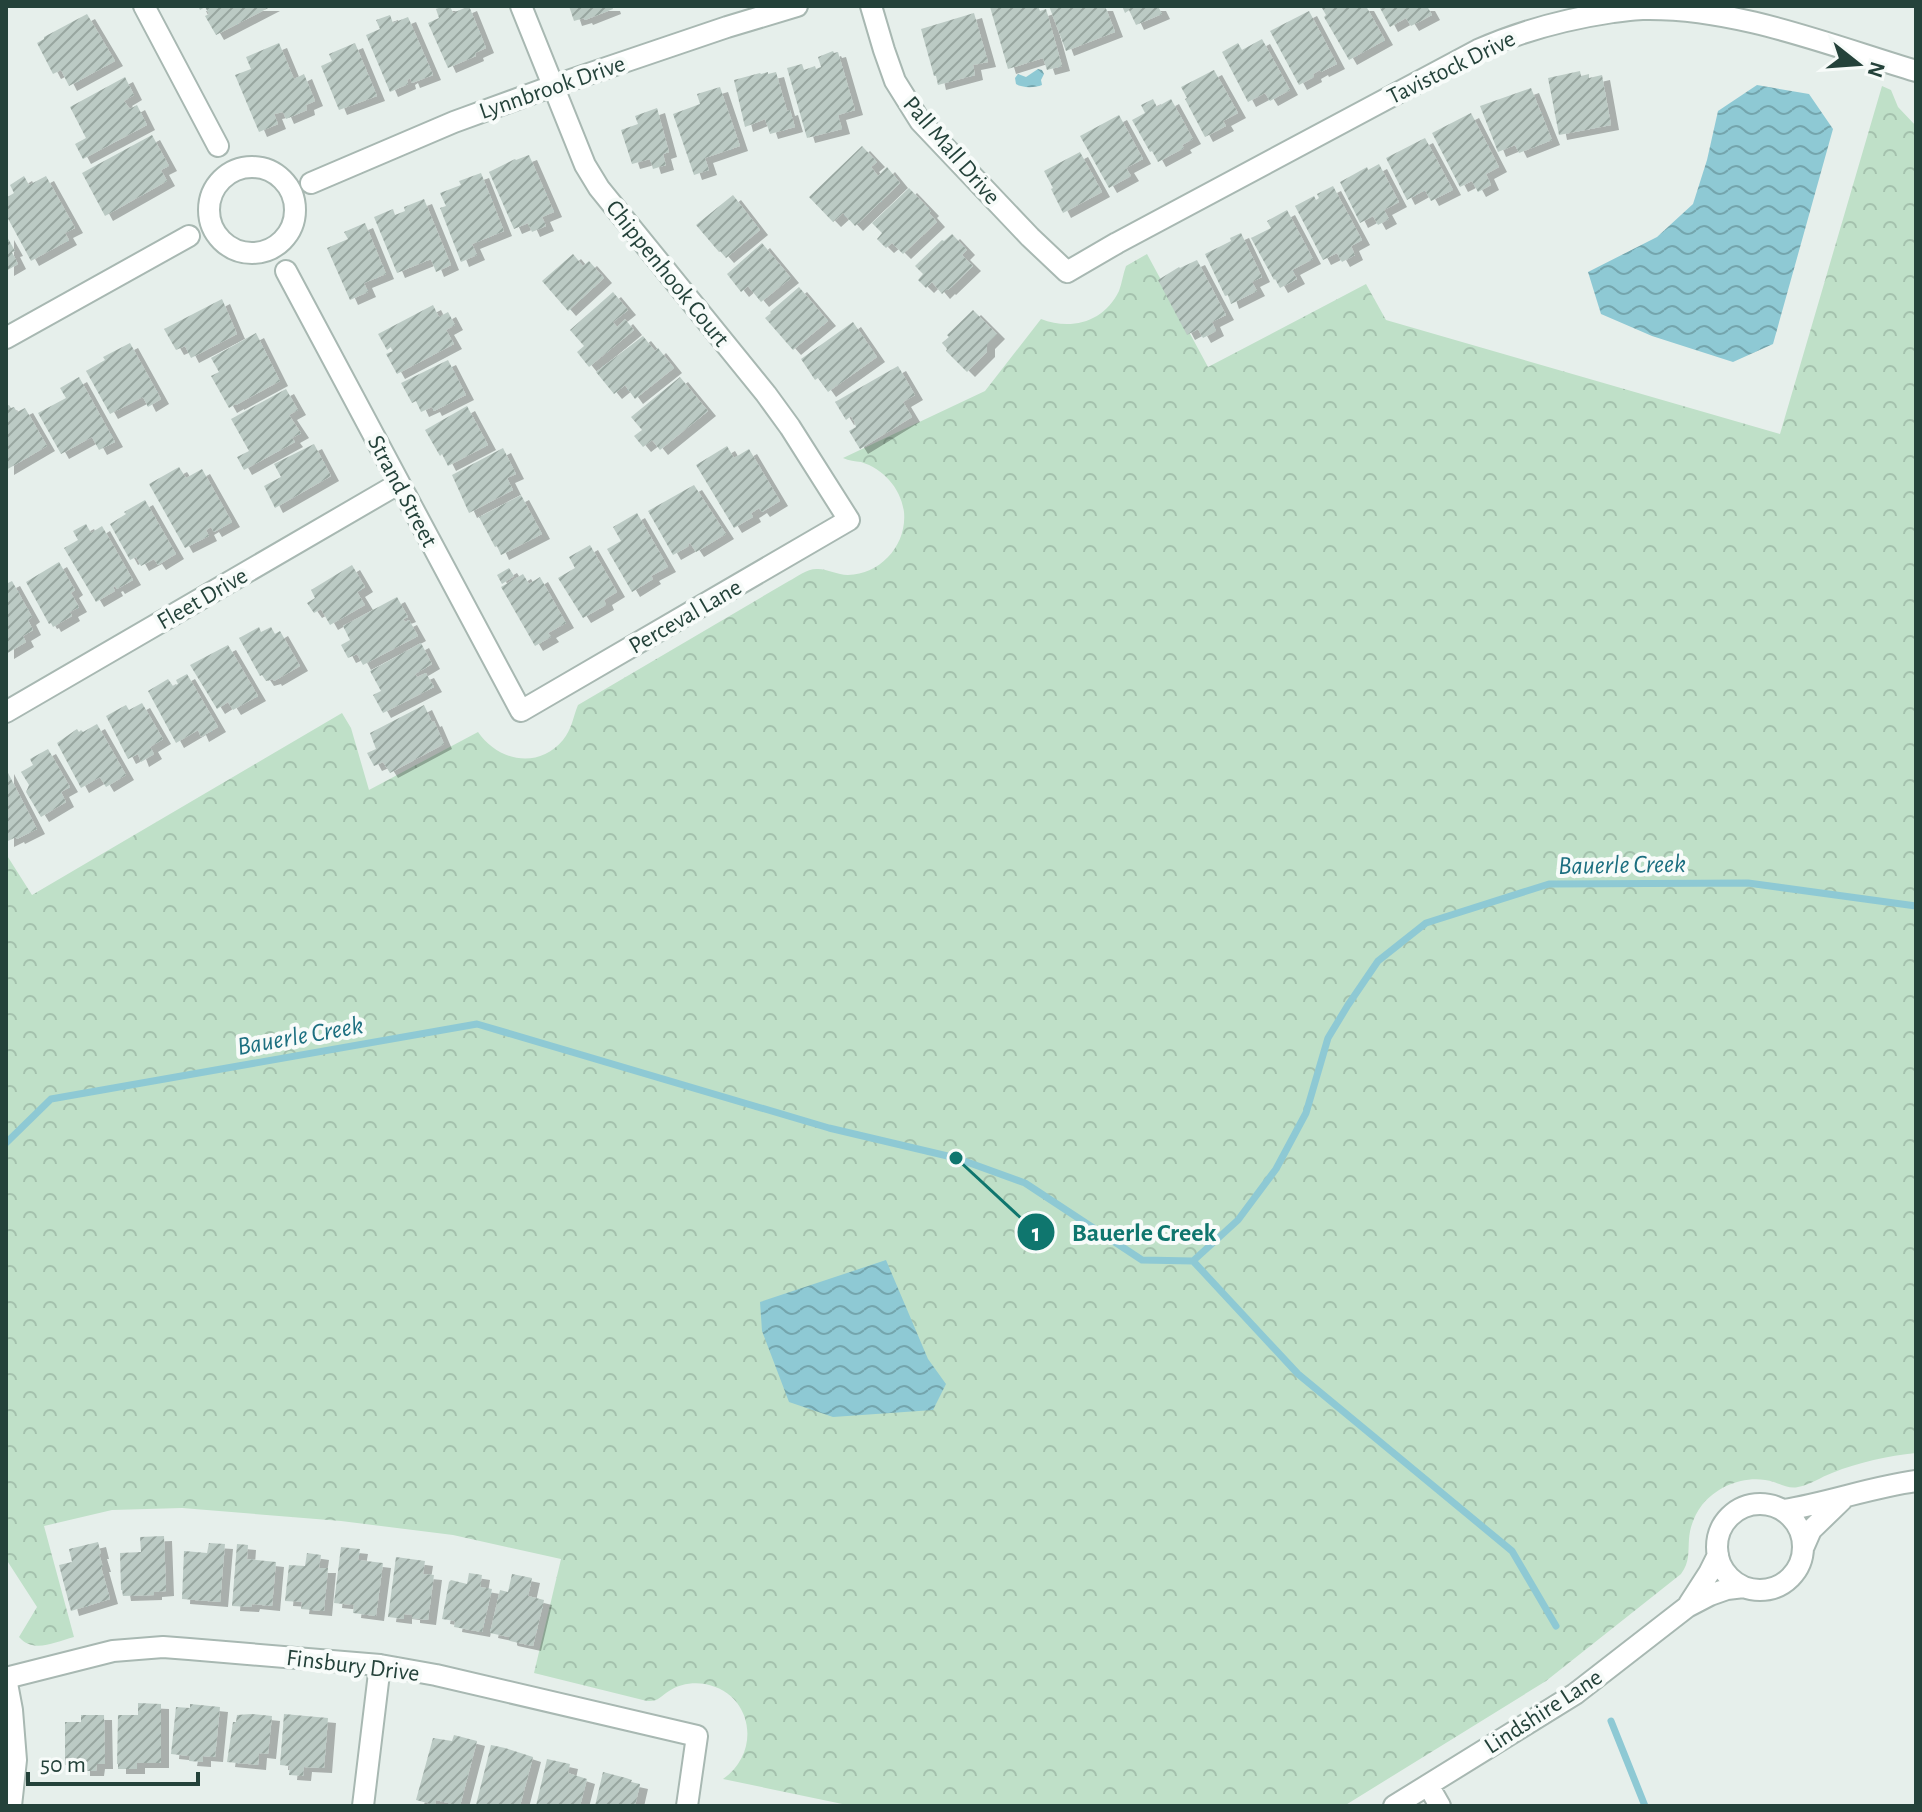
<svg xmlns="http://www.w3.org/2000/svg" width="1922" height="1812" font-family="'Alegreya Sans',sans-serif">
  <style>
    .park { fill: url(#park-crowns) }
    .water { fill: url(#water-waves) }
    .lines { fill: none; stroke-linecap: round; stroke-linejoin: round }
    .stream { stroke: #8ec9d4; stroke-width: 7 }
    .building { fill: url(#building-hatch); filter: url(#shadow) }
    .street-casing { stroke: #a8b8b2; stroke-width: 24 }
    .street { stroke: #fff; stroke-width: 20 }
    .labels { text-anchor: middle; stroke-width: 8; stroke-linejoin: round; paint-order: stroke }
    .street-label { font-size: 24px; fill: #24423a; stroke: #f7fbf9 }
    .water-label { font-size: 26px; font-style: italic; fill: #1c6f80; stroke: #f7fbf9 }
    .leader { fill: none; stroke: #0f766e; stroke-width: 3 }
    .callout-dot { fill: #0f766e; stroke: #f7fbf9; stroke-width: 3 }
    .mark-label { font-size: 24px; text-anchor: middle; font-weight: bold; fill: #fff }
    .callout-label { font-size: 26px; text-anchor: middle; font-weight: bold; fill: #0f766e; stroke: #f7fbf9; stroke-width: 8; stroke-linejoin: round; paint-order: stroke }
  </style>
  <defs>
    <pattern id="park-crowns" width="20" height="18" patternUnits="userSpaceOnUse" patternTransform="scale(2)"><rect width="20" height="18" fill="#bfe0c8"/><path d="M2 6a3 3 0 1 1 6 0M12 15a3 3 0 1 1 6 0" fill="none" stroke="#a4c1ad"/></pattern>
    <pattern id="water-waves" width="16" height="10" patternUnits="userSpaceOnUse" patternTransform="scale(2)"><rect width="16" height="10" fill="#8ec9d4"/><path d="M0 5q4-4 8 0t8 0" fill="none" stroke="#74a5ad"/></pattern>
    <pattern id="building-hatch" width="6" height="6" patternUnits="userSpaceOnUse" patternTransform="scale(2)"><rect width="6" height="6" fill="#bbcac4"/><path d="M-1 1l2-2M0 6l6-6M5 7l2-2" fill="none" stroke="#98a6a0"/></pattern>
    <filter id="shadow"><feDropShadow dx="8" dy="5" stdDeviation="0" flood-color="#0004"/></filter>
  </defs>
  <rect width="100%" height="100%" fill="#e6efeb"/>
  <path class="park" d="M1882,86L1891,90L1898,107L1916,126V1453C1888,1456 1859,1462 1832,1473C1821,1477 1810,1485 1798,1487C1790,1489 1782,1485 1774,1482C1749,1474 1719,1484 1702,1505C1695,1514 1690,1526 1689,1539C1688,1552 1690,1562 1681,1574L1546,1681L1344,1806H852L723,1779C762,1752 753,1693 705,1684C693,1682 679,1684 669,1691C661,1696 658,1702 647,1701L534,1673L561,1559L453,1535L341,1521L182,1508L112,1510L44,1526L74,1637C54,1642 34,1654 19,1637L37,1607L6,1559V854L32,895L342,713L351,728L369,790L478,732C498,761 538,770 563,740C572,729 573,717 578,705L789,581C797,577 808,568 818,569C828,569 837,575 848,575C881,574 907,545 904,512C901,489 884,469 861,462C855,461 849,461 843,458L985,391L1041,319C1071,331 1104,322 1119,291C1122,283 1123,274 1126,266L1147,254L1208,367L1366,284L1386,320L1780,434Z"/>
  <path class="water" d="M1038,69L1042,70L1044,74L1041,80L1042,85C1035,88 1022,88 1016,84L1015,78L1018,74L1026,77Z
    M1757,85L1809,94L1833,129L1773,344L1733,362L1652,336L1601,314L1588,272L1657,237L1693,204L1707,160L1718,111Z
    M886,1260L928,1359L946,1384L933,1410L833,1417L789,1402L762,1331L760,1302Z"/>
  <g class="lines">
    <path class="stream" d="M6,1143L51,1099L477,1024L829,1128L956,1158L1025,1183L1142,1260L1193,1261L1238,1220L1276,1169L1306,1113L1328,1038L1348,1005L1378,961L1426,923L1549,884L1748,883L1916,906
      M1193,1261L1298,1374L1512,1551L1556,1626
      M1611,1721L1645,1806"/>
  </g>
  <path class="building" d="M198,6H272L216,35L205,16L209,14L205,7L200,10Z
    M444,6H450L453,13L469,6L486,48L475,53L476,56L448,68L428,23L439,18L436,9Z
    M569,6H612L613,9L585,20L584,18L574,21Z
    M995,6H1015V8L1038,6L1040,11L1046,9L1062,66L1047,70L1043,58L1008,69L990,7Z
    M1049,6H1105L1115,32L1066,51Z
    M1122,6H1158L1162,14L1136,25L1129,10L1125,13Z
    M1325,6H1366L1385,40L1349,60L1324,17L1326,15L1322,8Z
    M1379,6H1427L1432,15L1411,26L1406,18L1390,27Z
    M1309,11L1337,64L1321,72L1320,70L1313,74L1314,77L1299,85L1270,31Z
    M974,13L988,62L973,65L975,75L938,85L936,76H934L921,29Z
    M87,14L115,61L69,86L61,70L53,74L37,43L44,39V37Z
    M390,15L393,23L408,17L433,75L412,83L410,78L407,80L408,84L390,92L366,35L380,29L376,20Z
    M1262,39L1290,90L1270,101L1265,93L1248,102L1222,52L1238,43L1242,50Z
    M279,43L294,79L304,74L315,101L306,105L307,110L286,119L283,112L274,114L278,124L259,132L235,75L251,69L246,57Z
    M355,43L377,96L339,110L321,66L332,61L329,54Z
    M833,51L834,53L838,52L855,110L838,115L842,129L807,138L787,68L802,64L804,70L815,66L816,69L821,67L818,57Z
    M1214,70L1238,113L1223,121L1226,126L1205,137L1185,99L1187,98L1181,87Z
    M1580,71L1581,76L1589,74V78L1602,75L1611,125L1559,135L1548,78Z
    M768,72V74L776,72L787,111L790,110L795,127L770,134L765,119L745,127L734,80L760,73L761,74Z
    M125,77L134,95L124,101L130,109L137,105L147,125L83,159L75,144L86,138L70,107Z
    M720,87L740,146L705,158L709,170L694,175L673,114L700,104L697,94Z
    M1531,88L1552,140L1519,153L1515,145L1498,152L1480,106Z
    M1153,99L1157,107L1171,99L1193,139L1182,145L1184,148L1158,162L1152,151L1150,152L1132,120L1145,113L1141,105Z
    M657,108L669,152L663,154L666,165L653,169L650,159L632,164L621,130L638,124L635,116Z
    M1471,113L1499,167L1486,174L1491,185L1478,192L1472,181L1460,187L1432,133Z
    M1119,115L1143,159L1126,168L1131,176L1109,188L1080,136Z
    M152,135L169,166L161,170L167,181L105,216L82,173Z
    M1425,138L1453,190L1431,201L1425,190L1407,200L1386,158Z
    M862,146L877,162L871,167L878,176L887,167L900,183L855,226L843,213L833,222L809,197Z
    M1080,152L1102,192L1063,213L1051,189L1053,188L1044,171Z
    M529,155L554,212L542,217L546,226L532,232L528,223L514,229L489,172L515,159L516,160Z
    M1379,164L1399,202L1384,210L1389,219L1378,225L1373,216L1360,223L1340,182L1367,167L1368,170Z
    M481,173L504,231L472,244L477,255L461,262L440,208L446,206L440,193L461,185L459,181Z
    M24,176L29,185L46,176L75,228L65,233L69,240L31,261L6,215V198L14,193L10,185Z
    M1333,186L1362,240L1351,246L1355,255L1342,262L1337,253L1323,260L1295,206L1314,196L1316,200L1319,198L1317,194Z
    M909,188L931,211L929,213L937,222L903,254L892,243L886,248L877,239L882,233L872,223Z
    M733,195L760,230L726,258L720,251L719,252L696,225Z
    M424,199L451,265L436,272L431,259L397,273L374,217L393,209L395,215L405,211L404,207Z
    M1287,210L1313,259L1292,270L1297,279L1280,288L1275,279L1274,280L1251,238L1271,228L1267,221Z
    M365,223L386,274L364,283L368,292L350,300L327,248L348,239L344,232Z
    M1241,233L1262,277L1252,282L1257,291L1231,304L1228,295L1225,296L1205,254L1231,241L1230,238Z
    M952,234L967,250L962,255L973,266L948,290L947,289L942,294L932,282L926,288L918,280L923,274L915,266L942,240L944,241Z
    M6,235L15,251L12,252L18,264L6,271Z
    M762,243L791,278L761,302L748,286L741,292L727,274Z
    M573,254L583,266L589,261L604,278L568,311L542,281Z
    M1197,260L1226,315L1212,322L1216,331L1203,338L1198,329L1187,335L1158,280L1179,267L1180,268Z
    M799,287L828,321L793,350L765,318L771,313L770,312Z
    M613,292L628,310L613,322L617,327L625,319L634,330L589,367L577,352L584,346L570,330Z
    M222,299L237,334L191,358L185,346L176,350L164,329Z
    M433,305L439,317L448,312L455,325L446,330L454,344L397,374L386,354L393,351L391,347L387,350L378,334Z
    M973,310L997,334L987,344V352L967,372L946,351L947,349L942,343L949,337L947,335Z
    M853,322L877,357L828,392L818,378L815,380L801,359Z
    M256,333L280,381L236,405V404L229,408L211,376L219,372L211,358Z
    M643,336L655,351L658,348L674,368L635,399L625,385L614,394L596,372Z
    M130,343L161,399L148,407L143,397L110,414L86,371L105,360L103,357Z
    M448,360L466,395L434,411L432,407L421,412L416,401L412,403L401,383Z
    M898,366L915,395L903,402L912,417L860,449L849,431L856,427L854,421L851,416L846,420L835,402Z
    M79,377L115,442L99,450L92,437L61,454L38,413L66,398L60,388Z
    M680,377L708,411L660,450L652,440L643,447L634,436L642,430L631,417Z
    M286,389L298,410L289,415L301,433L292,438L295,442L244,470L237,457L249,451L231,419Z
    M9,405L11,408L14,407L17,412L25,408L47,446L6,470V406Z
    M467,406L488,445L448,466L442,454L440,456L425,430Z
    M314,444L331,476L275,508L264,486L281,477L274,464Z
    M727,446L734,458L749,449L780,501L762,512L759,508L753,512L751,513L753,517L734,528L696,465Z
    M503,448L516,474L507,478L513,490L469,513L452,475Z
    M179,467L186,478L202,469L232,522L214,532L211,527L206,530L209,536L185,548L149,484Z
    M694,485L726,534L696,552L690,543L688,544L689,546L673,555L648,511Z
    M521,495L542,534L501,555L497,546L495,547L479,517Z
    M145,500L176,554L158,565L154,559L141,566L136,557L130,560L110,524L126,514L124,512Z
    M637,513L668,567L651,576L653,579L632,592L607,549L621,541L613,527Z
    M86,524L91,533L102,526L133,580L117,589L115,586L113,587L115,591L96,602L64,548L78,540L73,531Z
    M590,545L617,592L604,600L606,605L583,618L558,578L575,568L569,557Z
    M59,562L75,590L71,593L79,607L70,612L72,616L53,627L51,623L49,624L26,582Z
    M352,565L365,587L357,592L365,605L330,625L321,609L314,613L307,603L315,598L311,590Z
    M509,568L514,576L502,584L497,575Z
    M523,574L529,584L540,577L566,623L548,633L551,637L535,646L501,587Z
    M12,581L32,617L28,620L33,630L23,636L26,642L6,654V584Z
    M397,597L408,617L403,619L405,622L409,620L418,636L363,665L357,654L348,658L341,645L350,640L343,626Z
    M259,627L261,632L271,627L275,634L280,631L300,666L274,681L273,679L266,681L262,675L260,676L239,638Z
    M421,643L432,664L415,674L417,677L426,673L434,687L383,713L373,695L381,691L370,671Z
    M228,645L258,696L233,710L228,702L217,709L190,665Z
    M187,674L218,727L201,737L198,730L176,743L148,691L168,679L173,686L178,684L176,680Z
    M142,703L163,739L150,747L154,754L141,762L138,754L128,759L106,716L126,705L129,710Z
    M424,705L432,722L434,721L444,744L390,773L383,762L374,766L367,753L376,749L370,733Z
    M97,724L126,775L106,787L100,777L81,788L57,743L77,729L79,732L81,730L83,732Z
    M48,749L70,787L61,792L66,802L41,817L26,792L29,785L21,772L33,765L30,759Z
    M6,769L37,829L17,839L16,837L6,842Z
    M164,1536L166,1591L154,1592V1595L123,1596L122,1590H121L120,1553L141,1552L140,1537Z
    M98,1542L101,1554H99L103,1567H101L110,1599L71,1611L59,1565L72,1562L69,1549Z
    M209,1543L225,1544L220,1602L182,1599L184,1551L207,1553Z
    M237,1544L248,1545L247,1559L276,1562L272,1606L252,1604L251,1607L232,1606Z
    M341,1547L360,1549L358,1560L383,1563L376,1616L353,1613L354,1605L334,1603Z
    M307,1553L321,1555L319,1568H328L324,1611L301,1609L302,1602L285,1601L289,1565L305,1566Z
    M396,1557L425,1561L423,1574L434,1575L428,1620L412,1618V1615L404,1614V1619L388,1617Z
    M469,1573L482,1575L480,1587L492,1589L482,1632L454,1627L455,1621L442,1619L449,1582L451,1580L467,1584Z
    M512,1574L532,1578L528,1596L544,1600L533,1646L510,1641L509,1640V1637L490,1633L500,1590L508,1592Z
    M138,1703L161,1704V1763H137V1769H118V1764H117L118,1715H138Z
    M190,1704L220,1707L215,1757L203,1756V1762L189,1761L190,1756L171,1754L176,1707L190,1708Z
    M252,1714L272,1716L268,1754L259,1753L258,1765L227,1762L233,1722H236L237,1715Z
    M284,1714L328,1718L324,1768L304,1767L303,1776L289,1775L290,1766L280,1765Z
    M81,1715H104L105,1764H97L96,1771H82V1765H65V1722H81Z
    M454,1735L477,1741L460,1806L436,1800L435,1805L416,1800L433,1738L452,1741Z
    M491,1745L505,1748L533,1757L520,1806L476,1805Z
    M547,1759L570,1764L568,1773L587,1779L580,1806H536Z
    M603,1772L626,1778L632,1780L631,1782L640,1784L635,1806H595Z"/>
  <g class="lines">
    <defs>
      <path id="street" d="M144,6L218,146
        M871,6L884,50L895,81L920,121L1030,237L1067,272L1117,243L1478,50C1521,31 1566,19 1613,12C1623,11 1633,9 1643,9C1735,7 1829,45 1916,71
        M209 210a43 43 0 1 1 86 0a43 43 0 1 1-86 0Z
        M311,183L454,122L553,86L727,27L797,6
        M286,271L521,711L849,520L790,427L766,394L599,188L585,165L521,6
        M6,338L189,236
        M6,712L398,484
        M1717 1547a43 43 0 1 1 86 0a43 43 0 1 1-86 0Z
        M1784,1510C1829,1503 1871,1487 1916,1481
        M1804,1546L1811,1530L1842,1500
        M1689,1604L1709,1573L1718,1555
        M1428,1785L1440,1806
        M11,1806L16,1760L12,1710L6,1678L113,1651L163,1647L189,1649L380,1665L436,1675L697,1736L687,1806
        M363,1806L380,1665
        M1394,1806L1575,1694L1687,1607L1710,1595L1727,1589L1744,1587"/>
    </defs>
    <use href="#street" class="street-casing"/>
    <use href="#street" class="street"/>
  </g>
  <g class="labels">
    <g class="street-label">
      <text transform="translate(1451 67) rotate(-26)" y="8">Tavistock Drive</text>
      <text transform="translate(552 87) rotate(-19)" y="8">Lynnbrook Drive</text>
      <text transform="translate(952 150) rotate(49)" y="8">Pall Mall Drive</text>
      <text transform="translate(668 273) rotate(51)" y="8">Chippenhook Court</text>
      <text transform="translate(403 491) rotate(62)" y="8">Strand Street</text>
      <text transform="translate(202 598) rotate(-30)" y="8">Fleet Drive</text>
      <text transform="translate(685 616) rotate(-30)" y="8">Perceval Lane</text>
      <text transform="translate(353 1665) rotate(7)" y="8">Finsbury Drive</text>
      <text transform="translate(1543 1711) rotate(-33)" y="8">Lindshire Lane</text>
    </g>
    <g class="water-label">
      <text transform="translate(1622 864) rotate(-1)" y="9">Bauerle Creek</text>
      <text transform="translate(300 1035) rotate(-10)" y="9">Bauerle Creek</text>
    </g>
  </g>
  <path class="leader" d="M956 1158L1036 1232"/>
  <g class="callout-dot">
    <circle cx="956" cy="1158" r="8"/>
    <circle cx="1036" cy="1232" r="20"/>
  </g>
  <g class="mark-label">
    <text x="1036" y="1241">1</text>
  </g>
  <g class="callout-label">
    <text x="1144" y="1241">Bauerle Creek</text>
  </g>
  <rect width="1922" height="1812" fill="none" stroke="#24423a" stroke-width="16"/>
  <g transform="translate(1858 64) rotate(107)" stroke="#f7fbf9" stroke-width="6" paint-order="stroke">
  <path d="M0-6L14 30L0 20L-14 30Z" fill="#24423a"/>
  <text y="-12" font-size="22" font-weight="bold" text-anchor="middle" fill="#24423a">N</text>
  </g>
  <path d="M28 1772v12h170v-12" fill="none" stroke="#24423a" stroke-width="4"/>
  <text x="40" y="1772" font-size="24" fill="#24423a" stroke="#f7fbf9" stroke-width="6" paint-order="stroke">50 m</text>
</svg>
